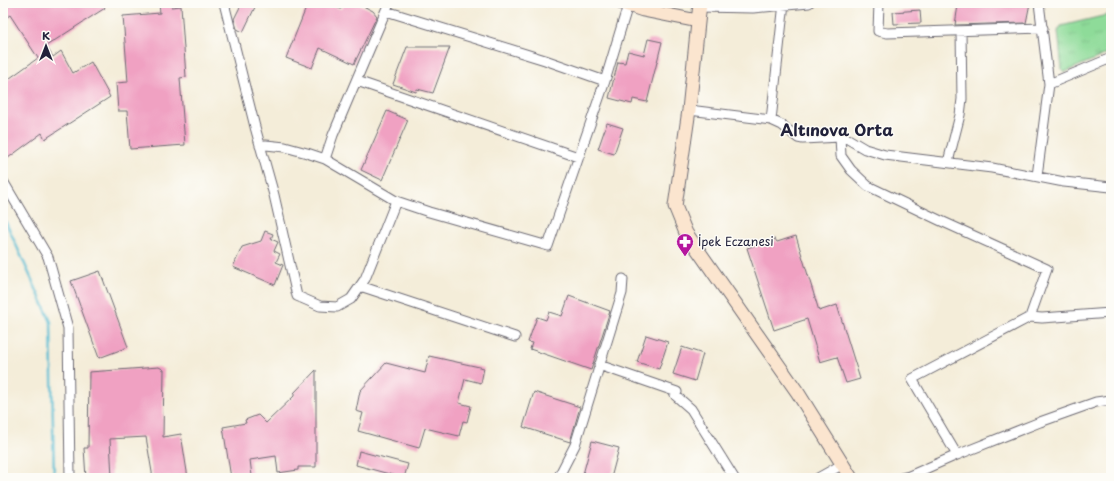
<svg xmlns="http://www.w3.org/2000/svg" width="1114" height="481" font-family="'Playpen Sans',sans-serif">
  <style>
    .park { fill: url(#park-tufts); stroke: #587e6a }
    .lines { fill: none; stroke-linecap: round; stroke-linejoin: round }
    .stream { stroke: #54bbd2; stroke-width: 2.5 }
    .building { fill: #f0a1c2 }
    .street-casing { stroke: #6c6972; stroke-width: 11 }
    .secondary-casing { stroke: #6c6972; stroke-width: 15 }
    .street { stroke: #fff; stroke-width: 9 }
    .secondary { stroke: #fbe5cf; stroke-width: 13 }
    .labels { text-anchor: middle; stroke-width: 3; stroke-linejoin: round; paint-order: stroke }
    .poi-label { font-size: 12px; fill: #22223b; stroke: #fdfcf7; text-anchor: start }
    .district-label { font-size: 16px; font-weight: bold; fill: #22223b; stroke: #fdfcf7 }
  </style>
  <defs>
    <pattern id="park-tufts" width="24" height="20" patternUnits="userSpaceOnUse"><rect width="24" height="20" fill="#8edb99"/><path d="M3 7l-1-3M5 7V3M7 7l1-3M15 17l-1-3M17 17v-4M19 17l1-3" fill="none" stroke="#7abc85"/></pattern>
  </defs>
  <rect width="100%" height="100%" fill="#fdfcf7"/>
  <filter id="ink" filterUnits="userSpaceOnUse"><feTurbulence type="fractalNoise" baseFrequency=".025" numOctaves="2"/><feDisplacementMap in="SourceGraphic" scale="8" xChannelSelector="R" yChannelSelector="G"/><feConvolveMatrix kernelMatrix="1 2 1 2 8 2 1 2 1" color-interpolation-filters="sRGB"/></filter>
  <filter id="wash" filterUnits="userSpaceOnUse"><feTurbulence type="fractalNoise" baseFrequency=".012" numOctaves="4" result="noise"/><feDisplacementMap in="SourceGraphic" scale="16" xChannelSelector="R" yChannelSelector="G"/><feGaussianBlur stdDeviation="0.9" result="paint"/><feColorMatrix in="noise" values="0 0 0 0 0 0 0 0 0 0 0 0 0 0 0 0 0 1.4 0 .05"/><feComposite in="paint" operator="in"/></filter>
  <g filter="url(#wash)">
    <rect width="100%" height="100%" fill="#f4edd9"/>
    <path class="park" d="M1111,14V52L1065,72L1062,70L1058,31L1061,26Z"/>
    <g class="lines">
      <path class="stream" d="M3,216L51,322L54,478"/>
    </g>
    <g id="blocks">
      <path class="building" d="M3,3H102L105,8L46,46L53,57L61,51L73,73L91,62L110,97L45,139L42,133L8,158L3,151V83L38,58L10,15L3,20Z
        M159,3H170L171,7L181,6L186,77L180,78L185,145L130,149L127,111H118L116,83L128,82L123,16L160,13Z
        M242,3H257L243,32L237,29L234,19Z
        M308,3H325L341,9L344,3H357L373,11L377,16L354,64L320,48L312,68L286,58Z
        M973,3H1030L1026,23L955,25L958,5L973,6Z
        M920,10L921,23L894,24L893,12Z
        M648,39L662,42L647,102L633,99L632,104L609,98L618,62L625,63L628,51L644,55Z
        M407,47H450L433,93L417,89L416,92L393,84Z
        M387,111L408,120L382,180L361,170Z
        M607,123L623,128L614,154L598,149Z
        M265,231L273,234L271,239L278,242L274,251L280,254L276,262L283,265L275,285L233,267L242,247L261,241Z
        M796,236L819,311L837,305L860,379L846,383L837,357L820,362L807,319L774,330L747,248L775,239L777,242Z
        M100,271L128,347L99,358L71,281Z
        M569,296L610,311L591,370L530,349L532,343L528,342L537,317L546,320L549,312L562,316Z
        M646,335L668,342L659,369L637,362Z
        M682,347L703,354L695,381L673,374Z
        M429,356L484,368L481,383L465,379L459,403L471,406L467,422L463,421L459,436L425,428L419,448L358,431L363,413L356,411L360,391L386,363L425,373Z
        M159,367L164,370L163,437L181,434L188,478H170V476L153,478L146,437L110,439L112,478H86L84,448H88L89,372Z
        M316,370V467H298V470L278,473L276,456L250,460L252,476L231,478L223,427L246,423L245,420L258,415L266,423L294,396V393Z
        M534,392L580,407L570,442L523,427Z
        M592,441L619,448L611,478H582Z
        M359,451L408,464L404,478L356,465Z"/>
    </g>
  </g>
  <g filter="url(#ink)">
    <use href="#blocks" fill-opacity="0" stroke="#6c6972" stroke-width="1"/>
    <g class="lines">
      <defs>
        <path id="street" d="M224,3L255,127L274,195L297,296L320,306L337,307L351,299L365,279L396,201
          M879,3L878,31L887,33L1043,28
          M699,7L753,8L809,3
          M386,11L545,60L605,81
          M357,81L578,157
          M1049,84L1111,58
          M689,110L771,120L782,125L798,138L803,139L840,137L848,139L865,149L885,155L992,168L1064,182L1111,187
          M771,120L784,3
          M840,137L841,156L851,170L868,186L939,220L1047,269L1030,317
          M260,146L266,145L285,147L307,153L325,159L396,201L429,212L548,246L605,81L628,5
          M325,159L333,135L389,3
          M948,162L960,115L962,99L961,31
          M1037,176L1049,84L1039,3
          M3,181L48,257L68,328L70,478
          M360,286L515,337
          M599,365L677,392
          M675,395L691,409L734,478
          M957,455L912,379L1030,317L1042,318L1111,313
          M558,478L575,445L622,293L623,279
          M818,478L843,464
          M901,478L909,476L957,455L1040,422L1096,402L1111,400"/>
        <path id="secondary" d="M622,3L643,10L698,21
          M700,3L689,110L675,206L686,233L798,393L851,478"/>
      </defs>
      <use href="#street" class="street-casing"/>
      <use href="#secondary" class="secondary-casing"/>
      <use href="#street" class="street"/>
      <use href="#secondary" class="secondary"/>
    </g>
  </g>
  <defs>
    <symbol id="pharmacy-pin" viewBox="-11 -11 22 30"><path d="M0 17L-7.5 6A9.5 9.5 0 1 1 7.5 6Z" fill="#b5179e" stroke="#fdfcf7"/><path d="M-2-6h4v4h4v4h-4v4h-4v-4h-4v-4h4Z" fill="#fff"/></symbol>
  </defs>
  <g fill-rule="evenodd">
    <use href="#pharmacy-pin" x="675" y="232" width="20" height="27"/>
  </g>
  <g class="labels">
    <g class="poi-label">
      <text x="698" y="246">İpek Eczanesi</text>
    </g>
    <g class="district-label">
      <text x="837" y="136">Altınova Orta</text>
    </g>
  </g>
  <rect width="1114" height="481" fill="none" stroke="#fdfcf7" stroke-width="16"/>
  <g transform="translate(46 46)" stroke="#fdfcf7" stroke-width="3" paint-order="stroke">
  <path d="M0-3L7 15L0 10L-7 15Z" fill="#22223b"/>
  <text y="-6" font-size="11" font-weight="bold" text-anchor="middle" fill="#22223b">K</text>
  </g>
</svg>
